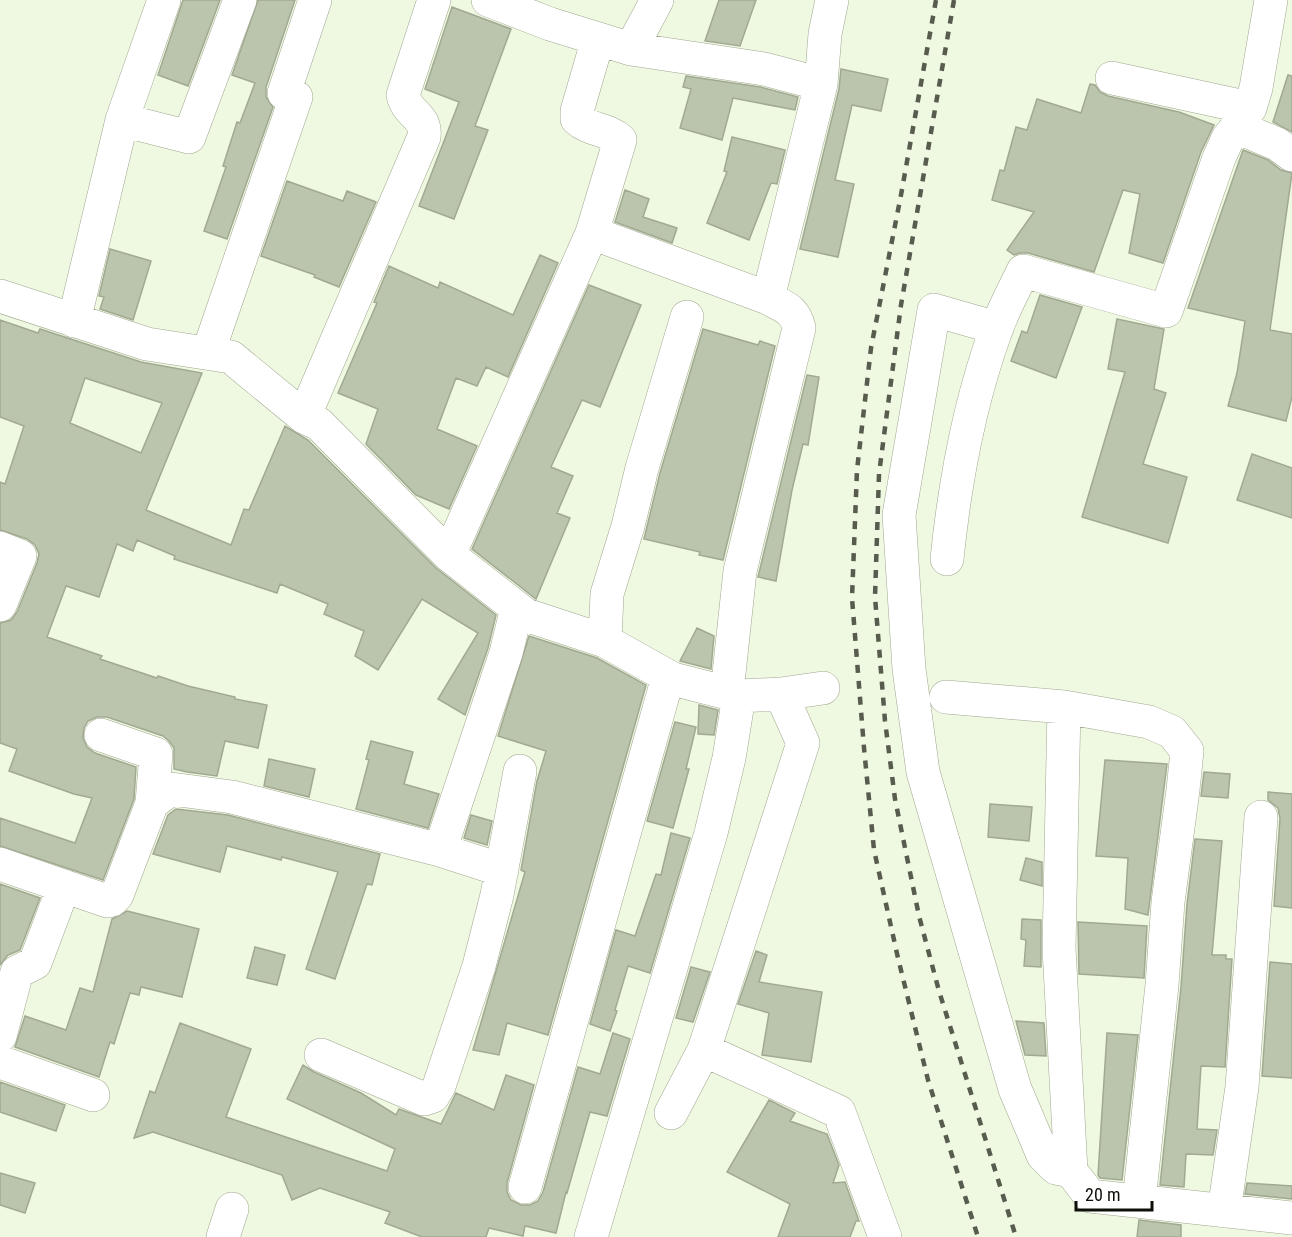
<svg xmlns="http://www.w3.org/2000/svg" width="1292" height="1237" font-family="'Roboto Condensed',sans-serif">
  <style>
    .building { fill: #bbc4ac; stroke: #a1a992; stroke-width: 1.5; fill-rule: evenodd }
    .lines { fill: none; stroke-linecap: round; stroke-linejoin: round }
    .minor-casing { stroke: #9fa790; stroke-width: 34 }
    .minor { stroke: #fff; stroke-width: 33 }
    .rail { stroke: #575c4f; stroke-width: 4.5; stroke-dasharray: 8 8; stroke-linecap: butt }
  </style>
  <rect width="100%" height="100%" fill="#eff8e0"/>
  <path class="building" d="M183,0H220L188,86L158,75Z
    M258,0H295L266,87V97L273,107L227,239L204,231L226,167L223,166L237,122L240,123L255,83L232,75Z
    M719,0H756L740,46L705,41Z
    M452,7L511,29L475,126L488,130L454,219L419,206L459,102L425,89Z
    M841,69L888,79L881,111L852,105L835,180L854,184L838,257L800,249L839,89Z
    M1288,75L1292,76V132L1273,122Z
    M686,76L760,87L798,97L795,110L733,98L722,140L680,128L691,89L683,87Z
    M1090,84L1095,85L1100,92L1108,96L1179,112L1214,125L1201,152L1163,263L1129,253L1140,194L1123,190L1094,272L1028,253H1020L1014,255L1007,250L1034,212L992,200L1000,170L1004,171L1016,127L1027,130L1037,99L1081,113Z
    M732,137L785,150L777,184L771,183L749,240L707,223L727,172L724,171Z
    M1243,150L1268,160L1281,170L1292,173L1270,330L1292,334V397L1286,421L1228,406L1237,373L1245,321L1188,308Z
    M287,181L343,201L347,191L376,202L339,287L314,277L315,275L261,256Z
    M625,190L649,199L643,217L677,228L672,243L615,222Z
    M110,249L151,261L133,320L100,309L104,297L99,296Z
    M540,255L558,263L508,377L486,367L477,386L456,378L437,429L477,446L449,509L416,495L366,444L378,409L338,393L377,303L374,302L389,266L438,288L440,282L513,315Z
    M589,285L641,305L600,407L582,400L551,467L573,476L557,513L570,518L536,599L472,549Z
    M1040,295L1082,307L1056,378L1011,361L1022,331L1027,333Z
    M1117,319L1164,329L1154,389L1166,393L1143,464L1187,477L1168,543L1082,517L1125,372L1108,369Z
    M0,320L38,333L40,329L141,362L202,373L146,510L231,545L244,509L249,510L285,426L308,440L436,568L496,615L488,648L465,715L438,699L478,633L422,599L378,670L355,656L364,631L324,614L328,604L280,584L277,593L174,559L175,556L137,540L133,551L117,544L99,597L66,586L47,637L102,656L100,659L157,678L158,676L188,686L235,697V699L267,705L258,748L225,741L217,776L187,772L174,769V748L169,741L163,736L107,717H97L88,721L84,728L83,738L87,747L95,753L136,767L134,799L103,880L0,846V818L75,843L92,798L74,794L9,771L17,749L0,743V623L11,620L17,612L37,563L39,554L35,545L27,539L0,530V482L5,484L24,426L0,417ZM85,378L162,403L141,453L70,423Z
    M703,329L758,345L760,341L775,346L723,560L699,555L700,552L644,539L660,473Z
    M807,375L819,377L808,445L803,444L792,490L776,581L758,577Z
    M1252,454L1292,468V518L1237,500Z
    M697,628L714,636L711,669L680,661Z
    M529,636L597,658L646,685L548,1035L507,1023L499,1055L473,1050L525,872L521,870L537,781L546,751L498,736Z
    M699,705L718,710L714,735L698,734Z
    M675,722L696,727L686,769H689L673,828L647,821Z
    M371,741L413,752L404,784L439,794L428,828L356,809L369,760L366,759Z
    M269,759L315,769L309,797L264,786Z
    M1105,760L1167,764L1148,915L1125,909L1128,858L1096,856Z
    M1204,772L1230,774L1228,798L1201,796Z
    M1268,792L1292,794V908L1274,906L1280,818L1278,808L1268,800Z
    M990,804L1032,807L1029,841L988,837Z
    M176,809L228,815L380,854L372,885L367,884L335,979L306,969L338,872L282,857L281,860L227,846L220,872L153,854L168,815Z
    M471,815L492,821L487,845L464,838Z
    M671,833L690,838L650,973L628,966L615,1010L617,1011L610,1031L590,1024L616,930L635,936L656,874L661,875Z
    M1195,839L1222,841L1212,955H1226V959H1232L1225,1067L1201,1066L1197,1129L1217,1130L1213,1155L1186,1154L1184,1187L1160,1185L1181,987L1187,904Z
    M1026,858L1042,862V886L1020,880Z
    M0,884L40,898L20,950L8,955L0,965Z
    M127,911L199,929L182,997L141,987L139,995L130,993L114,1044L110,1042L99,1077L15,1047L25,1016L66,1030L80,988L93,992L112,919Z
    M1022,919L1041,920V967L1024,966L1026,940L1021,939Z
    M1078,922L1147,926L1144,978L1079,974Z
    M255,947L285,955L277,985L247,978Z
    M756,951L767,955L759,982L822,992L811,1062L762,1055L769,1013L738,1004Z
    M1270,962L1292,964V1078L1262,1076Z
    M691,967L710,972L693,1022L676,1018Z
    M1016,1021L1044,1023L1046,1056L1025,1055Z
    M180,1023L251,1049L226,1117L387,1171L395,1149L287,1099L303,1065L314,1072L361,1093L396,1115L399,1109L441,1124L456,1093L494,1110L506,1075L534,1085L507,1183V1192L511,1200L521,1205H530L538,1201L543,1192L578,1067L600,1074L613,1033L630,1039L607,1116L590,1112L567,1193L566,1192L556,1233L525,1226L523,1236L489,1228L486,1237H422L385,1223L390,1212L320,1188L292,1200L282,1175L153,1132L134,1138L150,1091L155,1093Z
    M1107,1033L1138,1035L1122,1180L1100,1178L1098,1175Z
    M0,1082L65,1105L56,1131L0,1112Z
    M769,1100L795,1113L790,1121L827,1134L839,1165L833,1183L845,1182L859,1221H856L850,1237H778L790,1204L727,1172Z
    M0,1173L35,1183L25,1213L0,1205Z
    M1247,1183L1292,1186V1199L1245,1194Z
    M1139,1220L1181,1225V1237H1137Z"/>
  <g class="lines">
    <defs>
      <path id="minor" d="M488,0L550,24L631,49L764,69L821,84
        M1271,0L1256,88L1250,108L1237,127L1277,144L1292,155
        M631,49L657,0
        M1112,78L1250,108
        M122,120L189,137L240,0
        M592,233L620,140C608,129 589,130 577,119V111L598,39
        M0,296L147,344L231,357L304,417L319,424L449,555L526,615L605,641L673,679L739,696L781,694L823,688
        M768,298L821,84L825,34L832,0
        M74,321L122,120L164,0
        M997,328L934,310L899,515L909,669L923,772L1015,1089L1043,1155L1056,1168L1071,1171
        M208,353L296,97L284,93L315,0
        M304,417L424,137C427,115 407,115 403,95L434,0
        M0,548L20,556L0,605
        M449,555L592,233L768,298C784,307 795,309 799,328L740,571L727,692
        M947,559C955,480 969,404 996,330C1003,310 1014,290 1023,271L1166,311L1219,158L1228,138L1237,127
        M605,641L607,594L628,526L642,468L687,317
        M781,694L803,743L704,1050L839,1112L885,1237
        M946,697L1064,707L1149,722L1172,732L1187,751L1183,790L1168,902L1162,985L1139,1201
        M1064,707L1059,948L1071,1171L1090,1196L1292,1218
        M101,735L156,754L152,803
        M440,850L506,653L517,608
        M0,864L107,901L112,900L117,895L152,803L171,789L232,797L440,850L502,870
        M0,1036L17,972L35,963L64,886
        M321,1055L424,1099L433,1096L439,1086L479,966L497,895L520,771
        M0,1062L93,1095
        M671,1113L704,1050
        M525,1187L668,677
        M1224,1211L1242,1087L1261,817
        M223,1237L232,1209
        M591,1237L711,833L729,758L739,696"/>
    </defs>
    <use href="#minor" class="minor-casing"/>
    <use href="#minor" class="minor"/>
    <path class="rail" d="M936,0L901,195L871,348L857,470L852,598L864,748L874,850L898,958L928,1080L978,1237
      M954,0L901,305L879,474L875,597L885,721L895,799L919,916L939,991L1016,1237"/>
  </g>
  <path d="M1076 1201v9h76v-9" fill="none" stroke="#0d1008" stroke-width="3"/>
  <text x="1085" y="1201" font-size="18" fill="#0d1008" stroke="#ffffff" stroke-width="4.5" paint-order="stroke">20 m</text>
</svg>
